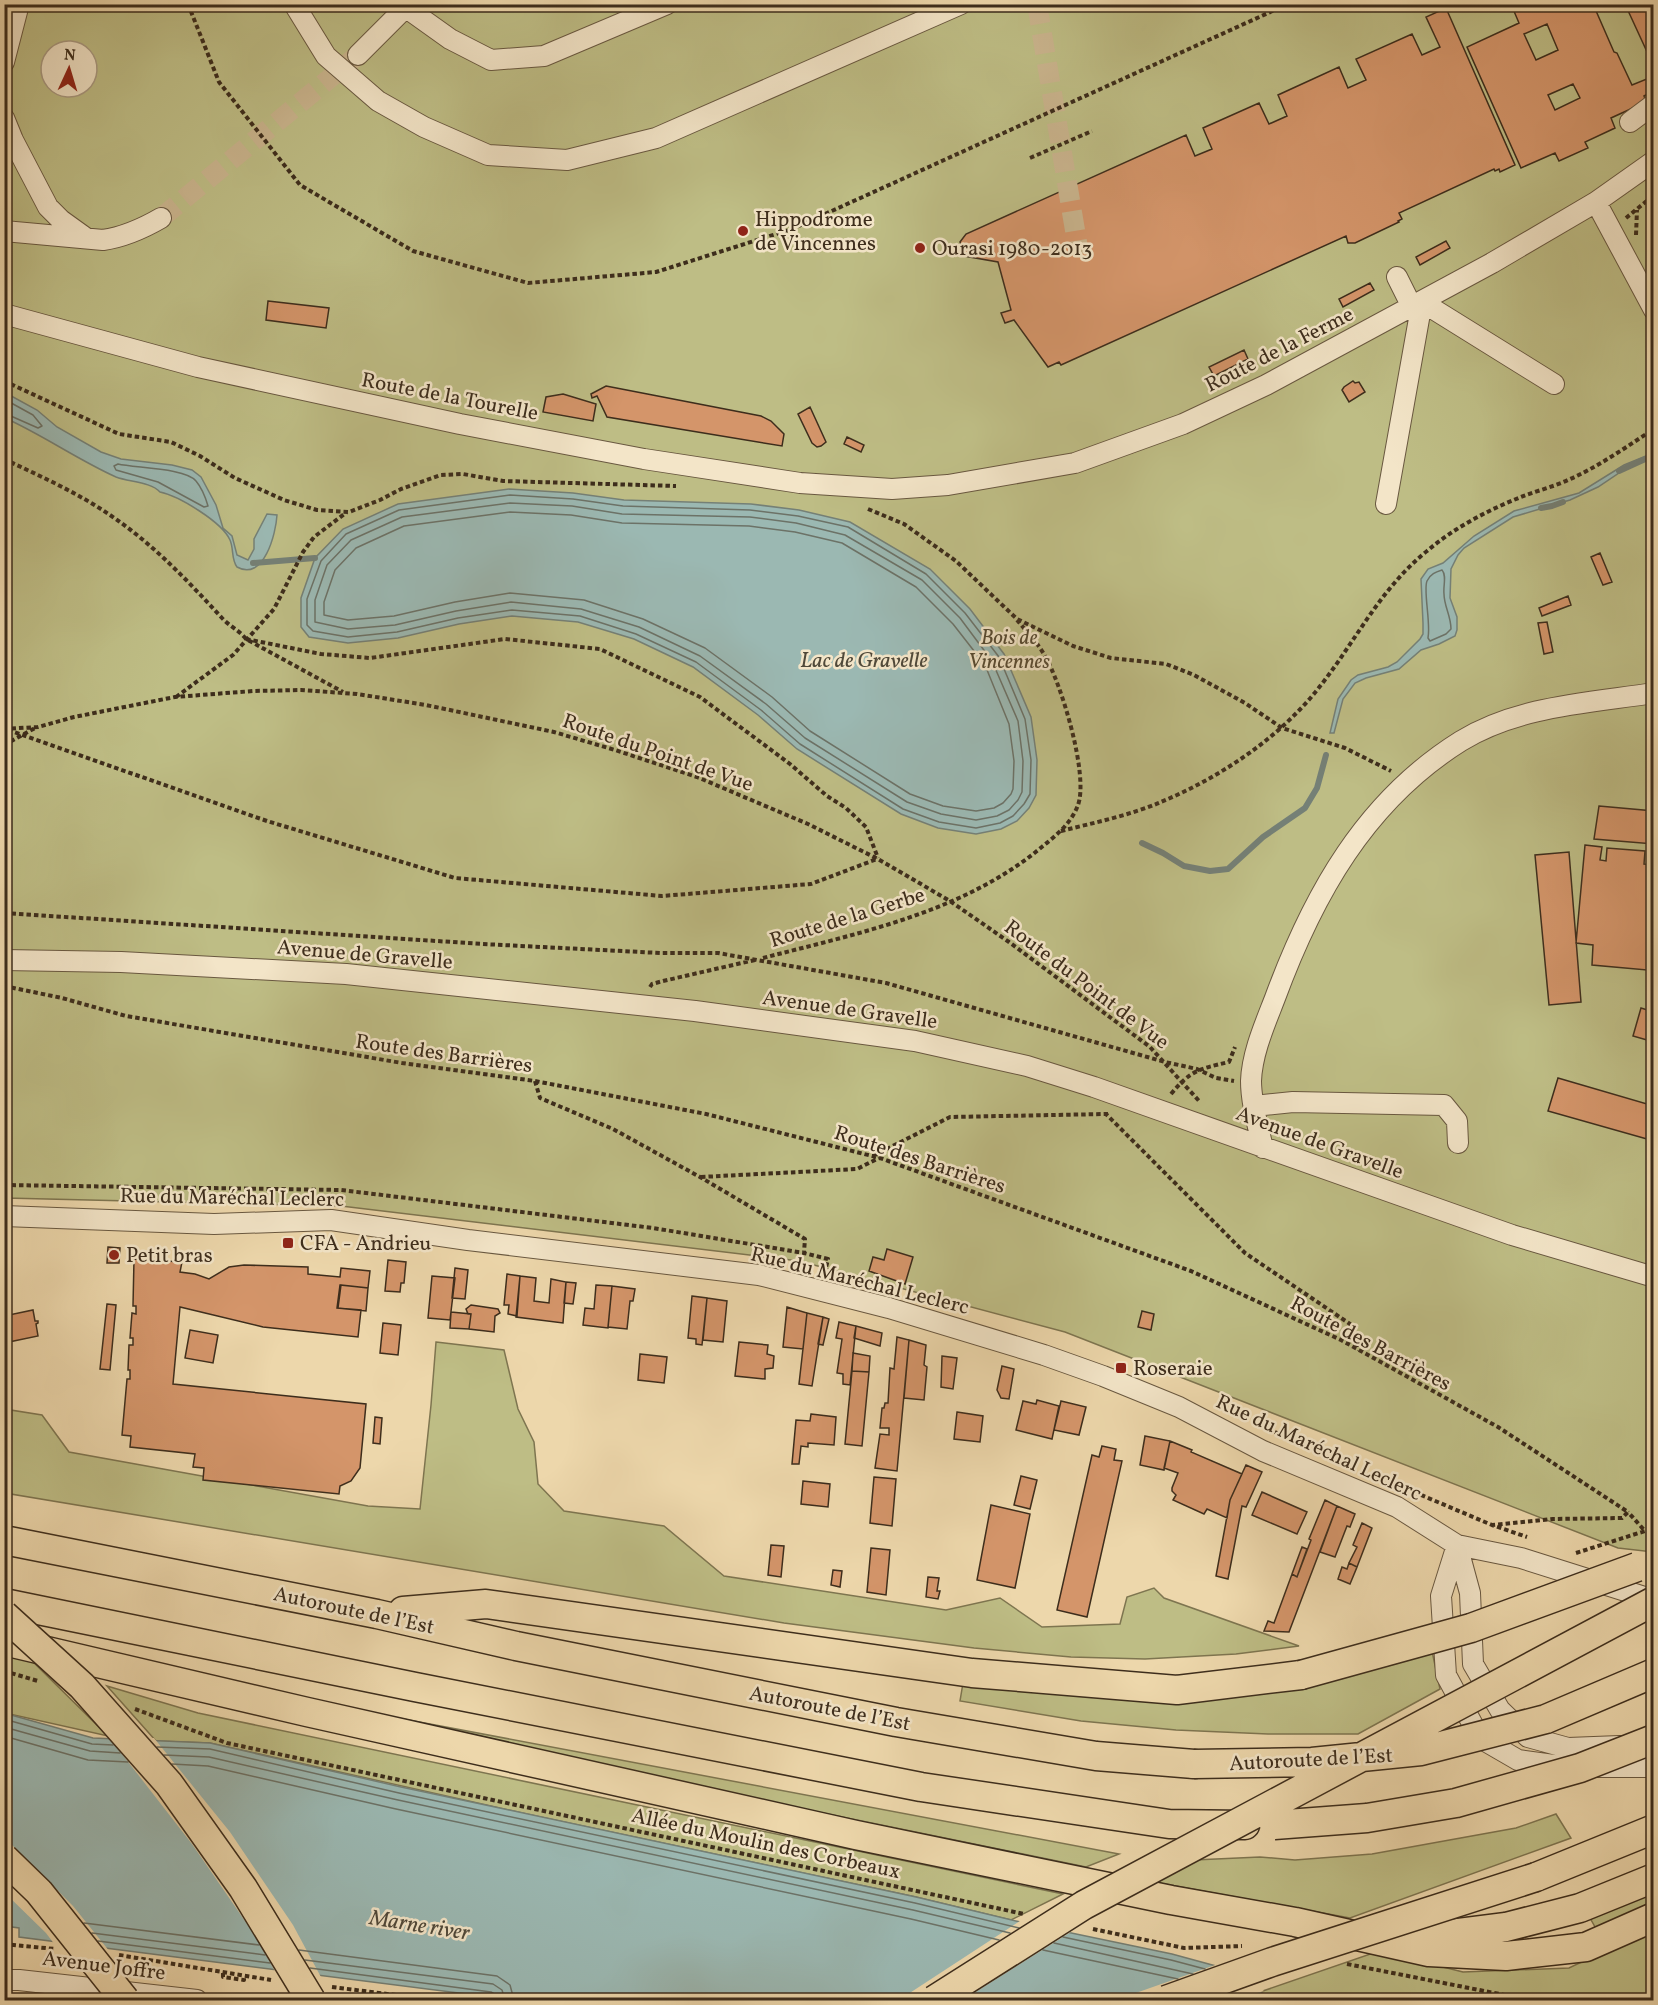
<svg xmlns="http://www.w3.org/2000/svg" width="1658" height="2005" font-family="Vollkorn,serif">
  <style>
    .green { fill: #bebd85; stroke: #7e7550; stroke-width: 1.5; fill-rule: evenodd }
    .water { fill: #9bb8b2; stroke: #758076; stroke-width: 1.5 }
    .pier { fill: #edd7ab }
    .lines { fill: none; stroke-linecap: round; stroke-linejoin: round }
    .shore { stroke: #6c7267; stroke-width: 1.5 }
    .stream { stroke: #758076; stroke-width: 6 }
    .building { fill: #d4956a; stroke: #3d2d1c; stroke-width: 1.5; fill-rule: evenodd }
    .minor-tunnel { stroke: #cab58e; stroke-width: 20; stroke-dasharray: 20 10; stroke-linecap: butt }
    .minor-casing { stroke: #695840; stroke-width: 22 }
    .highway-casing { stroke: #3d2d1c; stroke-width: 31 }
    .path { stroke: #3d2d1c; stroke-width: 4; stroke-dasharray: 4.5 3; stroke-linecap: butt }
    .minor { stroke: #f3e5c8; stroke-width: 20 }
    .highway { stroke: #edd7ab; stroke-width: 28 }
    .highway-bridge-casing { stroke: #3d2d1c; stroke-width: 31; stroke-linecap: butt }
    .highway-bridge { stroke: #edd7ab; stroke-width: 28 }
    .poi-dot { fill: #8f2418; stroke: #f3e5c8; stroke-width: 2 }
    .labels { text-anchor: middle; stroke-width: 5; stroke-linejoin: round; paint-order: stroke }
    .poi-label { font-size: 21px; fill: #3d2d1c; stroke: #f3e5c8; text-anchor: start }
    .street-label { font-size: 21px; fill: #3d2d1c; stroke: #f3e5c8 }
    .park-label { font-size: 21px; font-style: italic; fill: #574a31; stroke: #f3e5c8 }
    .water-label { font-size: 22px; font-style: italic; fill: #50493a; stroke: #f3e5c8 }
  </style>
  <rect width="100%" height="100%" fill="#edd7ab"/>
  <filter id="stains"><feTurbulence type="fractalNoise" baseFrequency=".00333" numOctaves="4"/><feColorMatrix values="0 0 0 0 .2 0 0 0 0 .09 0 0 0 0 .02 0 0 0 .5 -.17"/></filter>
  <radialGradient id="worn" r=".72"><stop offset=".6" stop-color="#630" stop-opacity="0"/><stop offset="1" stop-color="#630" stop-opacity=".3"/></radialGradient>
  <path class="green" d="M5,5H1653V1552L1618,1548L1065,1332L799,1261L341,1206L5,1198ZM51,51H87V87H51Z
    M436,1342L504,1350L518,1409L534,1442L538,1484L564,1511L664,1526L724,1576L946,1610L1000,1598L1042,1627L1120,1624L1127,1597L1154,1588L1164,1598L1299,1646L1236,1654L1145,1659L1071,1657L974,1648L784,1623L5,1493L4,1409L42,1415L69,1452L368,1506L420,1509L431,1405Z
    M5,1649L25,1654L108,1736L5,1713Z
    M1432,1651L1440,1689L1358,1734H1268L1176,1730L1081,1721L960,1701L963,1683L1133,1694Z
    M107,1686L198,1713L1063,1894L1011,1920L916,1897L536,1816L210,1743L156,1741Z
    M398,1718L1119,1854L1086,1867L389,1724Z
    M1556,1814L1571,1838L1350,1918L1154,1882L1194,1860L1260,1857L1295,1860L1372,1854L1516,1828Z
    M1653,1893V1910L1599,1934L1590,1918Z
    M1653,1928V2000H1273L1260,1992L1379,1951L1463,1972L1569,1968Z"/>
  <path class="water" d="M4,392L37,410L57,427L101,452L121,459L172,465L192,470L201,477L216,505L223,528L232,536L237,555L248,560L254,549V539L267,514L277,515C276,533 264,582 237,567C231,559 234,549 230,540C222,522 179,496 160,492C151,482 129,482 116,477C78,460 43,435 5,418Z
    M1653,453V459L1631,465L1598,487L1570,500L1513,517L1464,548L1458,555L1451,569L1450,598L1457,617V630L1455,636L1439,644L1421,650L1399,669L1366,678L1355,683L1343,699L1334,733H1330L1338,699L1351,680L1358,675L1388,667L1397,662L1420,639L1423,634V623L1421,579L1428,569L1443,563L1474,536L1514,511L1579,493L1624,465Z
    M509,489L573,493L624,500L751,504L799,510L850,522L930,569L970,609L1004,654L1031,717L1037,760L1036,795L1029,808L1017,821L1001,829L976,834L938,828L901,814L797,749L758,715L693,667L634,639L578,622L512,616L459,624L398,638L348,643L309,637L301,627V598L315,558L343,529L398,504Z
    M4,1713L93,1738L210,1743L401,1787L916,1897L1033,1925L1172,1954L1227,1969L1273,2000H514L19,1937V1928L5,1926Z"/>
  <path class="pier" d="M108,1736L154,1738L230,1832L293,1925L322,1979L276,1973L254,1934L192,1844Z
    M5,1838L73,1906L110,1952L55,1945L46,1933L4,1892Z
    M1023,1919L1074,1930L963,2000H899Z
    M1218,1964L1228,1967L1264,1991L1234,2000H1116Z"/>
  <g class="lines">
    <path class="shore" d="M4,399L33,415L42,426L38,428L4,413
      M118,464C135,468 186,468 196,481C201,487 206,499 208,506L204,507L158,482L116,470L114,466Z
      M510,495L573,499L623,506L750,510L798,516L848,527L926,574L965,613L999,657L1025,719L1031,760L1030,794L1024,804L1013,816L1000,823L976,828L939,822L903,809L800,744L761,710L696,662L636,634L580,616L512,610L458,618L397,632L348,637L313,631L307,625V599L321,561L346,534L399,510Z
      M510,503L572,506L622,514L750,517L796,523L845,535L922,580L960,618L992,661L1018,721L1023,761L1022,792L1018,800L1009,810L997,816L976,820L941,814L907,802L805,738L766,704L700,656L639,627L581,609L511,602L456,611L395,625L348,629L315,622V600L327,565L351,540L402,517Z
      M510,512L571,515L622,523L749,526L795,532L842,543L916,587L953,624L985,665L1009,724L1014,761L1013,789L1011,794L1003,803L994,808L976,811L943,806L910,794L810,731L772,697L705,648L643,619L584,600L510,593L455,602L394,616L348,620L324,615V602L335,570L356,548L404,526Z
      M1442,570C1447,576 1443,585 1444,594C1444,606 1451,616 1451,629L1446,634L1430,641L1428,638C1431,623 1423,590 1427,581C1430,574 1436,572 1442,570Z
      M4,1719L92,1744L113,1745
      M4,1727L90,1751L120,1753
      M4,1736L88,1760L128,1762
      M157,1747L210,1749L399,1793L915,1903L1019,1928
      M164,1755L209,1757L398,1800L913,1910L1010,1933
      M172,1764L208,1766L396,1809L911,1919L999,1940
      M84,1923L259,1945
      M92,1933L265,1955
      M1063,1937L1171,1960L1205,1969
      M98,1941L270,1963
      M1054,1943L1193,1974
      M299,1950L497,1976L510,1985L514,2000
      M1043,1950L1178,1979
      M305,1960L493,1984L502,1990L505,2000
      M310,1968L491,1992L496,1995L497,2000"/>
    <path class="stream" d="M1619,471L1654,455
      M1541,508L1552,506L1563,502
      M253,563L315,558
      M1142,843L1163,853L1184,866L1210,871L1228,869L1263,837L1305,808L1317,788L1326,755"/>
  </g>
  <path class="building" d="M1511,4H1593L1614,52L1617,53L1632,85L1654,76V91L1644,96L1646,102L1611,118L1615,128L1585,142L1588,148L1559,161L1555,153L1521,168L1467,47L1519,23ZM1547,24L1558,50L1536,60L1524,34ZM1573,84L1580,98L1555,110L1548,95Z
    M1625,4H1654V67Z
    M1446,8L1515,165L1500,172L1499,169L1495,171L1494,169L1399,213L1402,219L1398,221L1399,222L1355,243H1348L1346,236L1061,365L1059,362L1048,367L1014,320L1005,323L1001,313L1011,310L998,262L964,256L960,242L966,234L1186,135L1195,156L1212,149L1203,128L1259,103L1269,124L1287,116L1278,95L1339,67L1348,88L1366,80L1356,59L1412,34L1422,55L1440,47L1426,17Z
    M1446,241L1450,248L1420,265L1416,257Z
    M1370,283L1374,290L1343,307L1339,299Z
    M268,301L329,308L326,328L266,320Z
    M1244,350L1248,359L1214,376L1209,367Z
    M1353,381L1355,383L1359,382L1365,392L1349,402L1342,390L1344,387Z
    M606,386L761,416L771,421L784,434L782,446L607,417L597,396L592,398L591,394Z
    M563,394L596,404L593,421L543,412L546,397Z
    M810,407L826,442L821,446L817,447L812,443L798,414Z
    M847,437L864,445L861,452L844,444Z
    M1600,553L1612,582L1603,585L1591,557Z
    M1568,596L1571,605L1542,616L1539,608Z
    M1547,622L1553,652L1544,654L1538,623Z
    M1599,806L1654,811V844L1594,839Z
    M1585,845L1602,847L1600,860L1606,861L1607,848L1645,851L1644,864L1654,865V895L1647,970L1592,965L1593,945L1576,943Z
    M1569,852L1581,1002L1549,1005L1535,855Z
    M1641,1008L1654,1012V1042L1633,1036Z
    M1558,1078L1654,1106V1141L1548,1111Z
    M108,1247L120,1248L119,1263H107Z
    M887,1249L913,1257L905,1284L869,1271L873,1257L884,1260Z
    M134,1259L182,1262L180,1272L195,1274L209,1279L229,1267L244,1265L308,1267V1274L340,1277L341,1268L370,1271L368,1288L340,1285L337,1308L361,1310L358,1337L263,1327L180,1307L173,1384L366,1404L360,1468L351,1481L340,1486L339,1494L203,1480L204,1468L193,1467L195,1454L130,1447L131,1436L122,1435L127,1379H130V1370H128L129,1345H133V1338H130L132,1313L136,1314V1306H133Z
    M388,1260L406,1262L404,1283H401L400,1292L385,1291Z
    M455,1268L468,1270L465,1299L452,1298Z
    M507,1274L520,1276L517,1316L508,1314L509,1305H504Z
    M432,1276L455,1278L450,1320L428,1318Z
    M520,1276L536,1278L534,1301L549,1303L551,1279L566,1282L563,1323L516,1317Z
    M566,1282L576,1283L573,1304L564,1303Z
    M341,1285L368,1288L366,1311L338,1308Z
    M596,1285L612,1286L608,1328L583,1325L585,1308L594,1309Z
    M612,1286L635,1289L633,1301H630L627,1329L608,1327Z
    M692,1296L707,1298L702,1345L696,1344V1339L688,1338Z
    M707,1298L727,1301L723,1342L703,1340Z
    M107,1304L116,1305L110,1370L100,1369Z
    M471,1305L498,1309L500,1313L495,1316L494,1332L469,1329L471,1314H468L466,1309Z
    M787,1307L807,1313L803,1349L783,1347Z
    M33,1310L35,1321H38V1323L36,1324L38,1336L4,1343V1316Z
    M1142,1311L1154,1314L1151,1330L1138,1327Z
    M451,1312L471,1314L469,1329L450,1328Z
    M807,1313L823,1317L812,1386L799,1384Z
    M823,1317L829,1319L823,1345L818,1344Z
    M839,1322L856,1326L850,1385L843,1384V1374L837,1373L842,1339L836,1338Z
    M383,1323L401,1325L398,1355L380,1353Z
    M856,1326L882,1333L880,1346L854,1338Z
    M190,1330L218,1335L213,1363L185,1358Z
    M897,1337L909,1340L897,1471L875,1468L880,1434L889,1435V1428H880L882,1408H884L885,1403H888L890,1368L894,1369Z
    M909,1340L926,1345L924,1365L927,1367L924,1400L904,1398Z
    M739,1342L768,1345L767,1354L774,1356L773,1368L765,1369V1379L735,1376Z
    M853,1353L870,1356L869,1372L852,1371Z
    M640,1354L667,1357L664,1383L638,1380Z
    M942,1356L957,1358L953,1389L941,1387Z
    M1002,1366L1014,1369L1009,1399L1001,1398L997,1390Z
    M852,1371L869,1372L862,1446L845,1444Z
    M1037,1400L1059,1406L1052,1439L1016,1430L1023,1401L1036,1404Z
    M1061,1401L1086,1407L1079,1435L1054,1430Z
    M957,1412L983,1416L980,1442L954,1439Z
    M811,1414L836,1417L834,1445L808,1443V1447L801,1446L799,1464H792L796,1420L810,1421Z
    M375,1417L382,1418L380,1444L373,1443Z
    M1145,1436L1170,1441L1164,1470L1140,1465Z
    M1170,1441L1192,1450L1191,1452L1242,1474L1230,1500L1227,1518L1207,1509L1204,1514L1173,1500L1176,1495L1172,1491V1488L1178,1473L1164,1468Z
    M1102,1446L1116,1449L1114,1460L1122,1461L1087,1617L1057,1610L1092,1455L1099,1457Z
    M1246,1465L1262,1472L1246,1507L1242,1506L1241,1511L1228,1579L1216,1576L1230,1500Z
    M1021,1476L1037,1480L1030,1509L1014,1505Z
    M874,1477L896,1479L892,1526L870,1523Z
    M803,1481L830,1484L828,1507L801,1504Z
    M1262,1492L1307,1512L1297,1534L1252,1515Z
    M1325,1500L1337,1506L1289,1632L1264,1631L1268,1621L1274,1623L1292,1574L1297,1577L1311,1540L1309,1539Z
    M991,1505L1030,1514L1015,1588L977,1580Z
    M1337,1506L1355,1514L1350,1527L1347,1526L1335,1557L1320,1552Z
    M1362,1523L1372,1528L1357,1567L1349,1563L1357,1547L1353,1545Z
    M771,1545L784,1546L781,1577L768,1575Z
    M1302,1547L1307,1549L1297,1577L1292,1574Z
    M871,1548L890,1550L886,1595L867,1592Z
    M1349,1563L1357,1567L1350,1584L1338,1579L1342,1567L1347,1569Z
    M833,1570L842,1571L840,1587L831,1585Z
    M928,1577L939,1578L937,1591H940L938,1599L926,1597Z"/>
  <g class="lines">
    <path class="minor-tunnel" d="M1037,4L1079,254
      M161,218L358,55"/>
    <defs>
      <path id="minor" d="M294,4L326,56L378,101L424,127L488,155L567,160L656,138L961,4
        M401,4L450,39L491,60L544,56L667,4
        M358,55L405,8
        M4,62L19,4
        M4,118L13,140L48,207L61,220L86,238
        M1630,122L1654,104
        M1596,202L1654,310
        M4,231L103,240C124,237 142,229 161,218
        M1397,277L1412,307
        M4,314L198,367L460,424L644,459L800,483L892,489L948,485L1075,463L1183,424L1266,385L1492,263L1596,202L1654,161
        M1386,504L1422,302L1554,384
        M4,960L121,962L346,974L695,1011L915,1041L1027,1066L1094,1087L1512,1235L1654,1277
        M1254,1106L1293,1102L1444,1105L1457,1121L1458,1143
        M1263,1148C1258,1126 1251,1103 1251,1081C1252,1053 1265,1024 1275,998C1313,895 1365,801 1461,741C1518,706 1589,703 1654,693
        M4,1216L214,1224L331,1220L468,1240L759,1275L889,1308L1044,1355L1103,1376L1179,1407L1263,1451L1397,1507L1457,1545L1521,1558L1654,1600
        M1457,1545L1441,1596L1446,1675L1480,1738L1518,1760L1568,1767H1654
        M1457,1545L1470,1593L1473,1664L1500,1710L1528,1737L1568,1748L1620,1746
        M4,1980H19L197,2000"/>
      <path id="highway" d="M4,1540L377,1614L516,1646L896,1722L1096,1756L1194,1764
        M4,1603L415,1687L921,1787L1169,1824L1245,1825
        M403,1611L486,1604L972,1673L1177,1690L1301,1675
        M4,1641L307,1712L856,1835L1171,1900L1295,1922L1429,1952L1506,1956L1586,1947L1654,1917
        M1536,1877L1654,1829
        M1420,1936L1427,1937L1506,1927L1580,1908L1654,1878"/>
    </defs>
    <use href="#minor" class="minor-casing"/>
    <use href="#highway" class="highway-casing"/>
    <path class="path" d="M188,4L219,82L300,185L413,251L528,283L656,272L792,229L1288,4
      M1030,158L1092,131
      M1626,218L1654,195
      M1636,235L1637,210
      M4,381L119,434L171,442L200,456L235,478L284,500L317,510L349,512L380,500L401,489L441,475L463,474L503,481L676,486
      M4,459C40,476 78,493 110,515C153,544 187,580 222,618C229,626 239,630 246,639L343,692
      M868,509L904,524L956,561L1017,619L1073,646L1111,658L1166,664L1194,675L1245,703L1282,728L1345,748L1391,771
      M246,639L321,654L370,658L505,639L600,649L700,697L790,764L827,796L846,808L866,827L878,858
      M176,697L233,655L274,609L303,552L314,537L347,512
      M4,729L38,727L74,717L175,697L253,691L301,690L357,694L426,705L554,732L615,750L697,777L808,824L878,859L950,901L1009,942L1150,1047L1200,1102
      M8,730L267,821L455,878L662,896L811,884L877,859
      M4,745L35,728
      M1061,831C1093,823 1131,815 1161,802C1221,777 1281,737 1321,685C1357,639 1380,589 1427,551C1454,528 1488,510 1521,497C1536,491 1553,487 1568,480C1598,467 1626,447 1654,429
      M4,913L483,944L660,953H718L886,983L1165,1062L1197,1069L1216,1078L1234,1081
      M763,958C859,933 965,912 1043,846C1057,835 1072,822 1078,805C1089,775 1061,683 1045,656C1038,643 1026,631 1017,620
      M4,986L62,998L126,1016L402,1063L535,1081L706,1114L880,1158L1191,1271L1341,1340L1498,1427L1628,1512L1622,1518L1553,1519L1492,1525
      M650,987L652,984L663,981L755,960
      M535,1081L540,1098L613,1129L700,1177L805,1239L804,1252
      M1171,1094C1191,1070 1199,1069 1229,1062L1235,1047
      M1108,1114H1106L1245,1253L1350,1324L1359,1350
      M873,1156L950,1117L1106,1114
      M701,1177L857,1169L879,1158
      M4,1185L341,1190L653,1228L804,1253L828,1259L825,1272
      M1268,1429L1286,1437
      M1414,1492L1492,1525L1527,1537
      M1576,1553L1645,1531L1628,1512
      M4,1671L38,1681
      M135,1709L227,1743L1024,1914
      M1093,1929L1184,1948L1242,1946
      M4,1931H5
      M4,1944L55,1949
      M119,1955L271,1980
      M1347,1964L1530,2000
      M223,1973V1977L244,1980V1976
      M332,1987L435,2000"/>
    <use href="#minor" class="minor"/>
    <use href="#highway" class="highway"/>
    <defs>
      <path id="highway-bridge" d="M4,1615L82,1686L169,1784L243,1888L311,2000
        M1301,1675L1471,1628L1637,1567
        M1194,1764L1312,1762L1421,1751L1546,1719L1654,1673
        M1274,1825L1367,1818L1456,1803L1580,1768L1654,1739
        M4,1858L39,1892L125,2000
        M934,2000L1084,1905L1654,1601
        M1166,2000L1272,1962L1536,1877"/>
    </defs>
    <use href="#highway-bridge" class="highway-bridge-casing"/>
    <use href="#highway-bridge" class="highway-bridge"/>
  </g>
  <g class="poi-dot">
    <circle cx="743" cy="231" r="6"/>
    <circle cx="920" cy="248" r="6"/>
    <rect x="282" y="1237" width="12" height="12" rx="3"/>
    <circle cx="114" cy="1255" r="6"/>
    <rect x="1115" y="1362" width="12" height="12" rx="3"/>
  </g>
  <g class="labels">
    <g class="poi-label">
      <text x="755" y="226">Hippodrome<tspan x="755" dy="24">de Vincennes</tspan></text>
      <text x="932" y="255">Ourasi 1980-2013</text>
      <text x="300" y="1250">CFA - Andrieu</text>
      <text x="126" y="1262">Petit bras</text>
      <text x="1133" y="1375">Roseraie</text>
    </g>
    <g class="street-label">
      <text transform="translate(1279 349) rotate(-27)" y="7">Route de la Ferme</text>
      <text transform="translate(450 396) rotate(11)" y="7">Route de la Tourelle</text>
      <text transform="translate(658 752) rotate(19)" y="7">Route du Point de Vue</text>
      <text transform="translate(847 917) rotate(-17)" y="7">Route de la Gerbe</text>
      <text transform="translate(365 954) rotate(5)" y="7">Avenue de Gravelle</text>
      <text transform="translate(1087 984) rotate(37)" y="7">Route du Point de Vue</text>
      <text transform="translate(850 1009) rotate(8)" y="7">Avenue de Gravelle</text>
      <text transform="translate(444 1053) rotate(8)" y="7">Route des Barrières</text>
      <text transform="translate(1320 1142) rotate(20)" y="7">Avenue de Gravelle</text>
      <text transform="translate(920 1159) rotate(18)" y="7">Route des Barrières</text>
      <text transform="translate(232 1197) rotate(1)" y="7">Rue du Maréchal Leclerc</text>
      <text transform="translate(860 1280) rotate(14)" y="7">Rue du Maréchal Leclerc</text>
      <text transform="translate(1371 1343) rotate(28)" y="7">Route des Barrières</text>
      <text transform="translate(1319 1447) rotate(25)" y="7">Rue du Maréchal Leclerc</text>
      <text transform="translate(354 1610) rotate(12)" y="7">Autoroute de l’Est</text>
      <text transform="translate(830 1708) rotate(11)" y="7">Autoroute de l’Est</text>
      <text transform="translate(1311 1759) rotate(-3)" y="7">Autoroute de l’Est</text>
      <text transform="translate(766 1843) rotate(12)" y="7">Allée du Moulin des Corbeaux</text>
      <text transform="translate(104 1965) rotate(7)" y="7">Avenue Joffre</text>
    </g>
    <g class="park-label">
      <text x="1009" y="644">Bois de<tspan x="1009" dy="24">Vincennes</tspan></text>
    </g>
    <g class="water-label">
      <text x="864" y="667">Lac de Gravelle</text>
      <text transform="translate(420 1924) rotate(9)" y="8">Marne river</text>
    </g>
  </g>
  <rect width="1658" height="2005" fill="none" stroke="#edd7ab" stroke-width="24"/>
  <rect x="6" y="6" width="1646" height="1993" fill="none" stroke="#3d2d1c" stroke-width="3"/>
  <rect x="12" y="12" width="1634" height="1981" fill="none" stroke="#3d2d1c" stroke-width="1.5"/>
  <g transform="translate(69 69) rotate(4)"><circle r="28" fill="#f3e5c8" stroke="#aa9b83" stroke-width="1.5"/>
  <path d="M0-4.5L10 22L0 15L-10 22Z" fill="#8f2418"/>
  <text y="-9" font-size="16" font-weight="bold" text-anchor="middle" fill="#3d2d1c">N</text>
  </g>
  <rect width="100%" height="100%" filter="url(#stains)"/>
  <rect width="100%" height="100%" fill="url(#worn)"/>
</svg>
